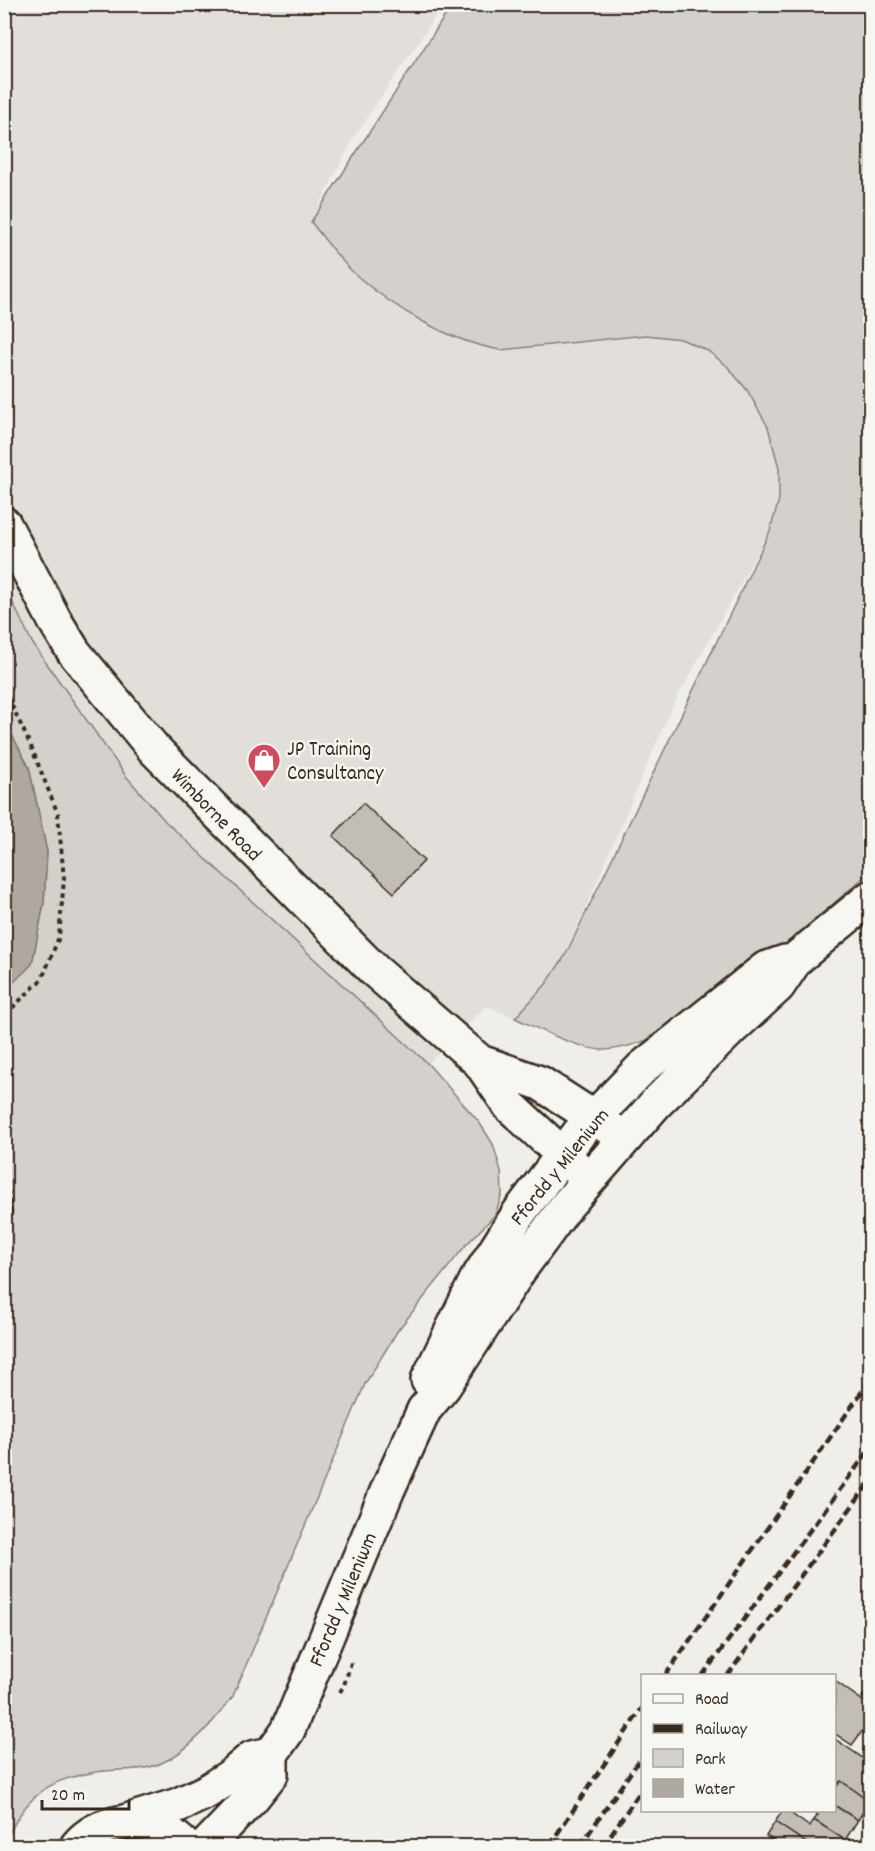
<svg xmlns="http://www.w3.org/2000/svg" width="875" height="1851" font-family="Dekko,sans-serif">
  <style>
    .built { fill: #e2dfdb }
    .green { fill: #d4d1cc; stroke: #887e75; stroke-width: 1.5 }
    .water { fill: #afa8a1; stroke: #81766d; stroke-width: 1.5 }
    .building { fill: #c2bdb7; stroke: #3b2a1e; stroke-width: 1.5 }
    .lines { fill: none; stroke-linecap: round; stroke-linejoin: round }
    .minor-casing { stroke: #3b2a1e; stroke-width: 38 }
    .tertiary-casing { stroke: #3b2a1e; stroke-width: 38 }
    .primary-casing { stroke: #3b2a1e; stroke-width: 38 }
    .path { stroke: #3b2a1e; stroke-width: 4; stroke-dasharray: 4.5 4.5; stroke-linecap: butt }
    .minor { stroke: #f6f6f2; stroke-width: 33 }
    .tertiary { stroke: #f6f6f2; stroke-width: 33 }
    .primary { stroke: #f6f6f2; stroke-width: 33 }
    .rail { stroke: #3b2a1e; stroke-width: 4.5; stroke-dasharray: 9 4.5; stroke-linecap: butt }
    .labels { text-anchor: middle; stroke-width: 4.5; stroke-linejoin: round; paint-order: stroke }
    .poi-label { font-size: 21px; fill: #3b2a1e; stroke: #f6f6f2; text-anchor: start }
    .street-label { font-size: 21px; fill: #3b2a1e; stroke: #f6f6f2 }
  </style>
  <rect width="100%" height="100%" fill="#efeeea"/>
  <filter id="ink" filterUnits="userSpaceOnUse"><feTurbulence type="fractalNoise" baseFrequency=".0167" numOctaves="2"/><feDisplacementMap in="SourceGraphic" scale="12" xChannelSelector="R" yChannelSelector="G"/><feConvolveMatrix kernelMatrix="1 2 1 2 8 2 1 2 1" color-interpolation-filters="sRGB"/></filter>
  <g filter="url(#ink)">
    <path class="built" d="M5,5H443L353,139L311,222L392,303L419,319L480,347L501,350L646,335L681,339L708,351L727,366L747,390L768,426L779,468V500L770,531L672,707L565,956L547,983L515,1018L486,1006L428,1064L166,822L126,776L33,644L5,587Z"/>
    <path class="green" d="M452,5H870V872C825,911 781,950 733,985C695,1014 656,1046 605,1050C582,1051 537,1028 515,1018L547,983L565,956L770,531L779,500V468L768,427L747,390L727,366L708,351L681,339L646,335L501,350C450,342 395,309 356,275C339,260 325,239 311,222Z
      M5,587L33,644L126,776L166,822L428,1064L479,1122L493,1144L501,1171L502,1194L495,1215L466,1245L398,1330L365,1384L233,1696C214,1722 183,1759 150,1767C136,1771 119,1769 104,1771C64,1776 37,1785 16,1821C11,1829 7,1836 5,1846L4,991L32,964L44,903L47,852L29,767L5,722Z"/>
    <path class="water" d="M5,722L29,767L47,852L44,903L32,964L5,991Z"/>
    <path class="building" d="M363,803L424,861L394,893L333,836Z
      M835,1681L870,1706V1736L863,1730L852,1745L834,1733Z
      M870,1685V1702L862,1697Z
      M835,1739L870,1763V1801L841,1781L839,1783L834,1780Z
      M841,1781L870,1801L858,1820L834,1805V1786L836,1787Z
      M834,1805L858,1820L845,1840L814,1820L818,1815L812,1810H834Z
      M783,1810H786L810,1827L814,1820L845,1840L840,1846H811L775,1822Z
      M775,1822L811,1846H782L766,1836Z"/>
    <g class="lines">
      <defs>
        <path id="minor" d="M4,524L55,621L74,652L154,749L374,970L480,1062L510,1106L589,1179
          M480,1062L540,1083L625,1138"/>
        <path id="tertiary" d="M428,1380L476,1281L519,1213L580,1132L643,1067L765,969L785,962
          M124,1822L178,1805L206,1792L231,1776L252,1758L271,1754L288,1730L388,1489L424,1410L444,1386L520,1269L567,1205L656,1103L732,1028L778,986L796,959L870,898
          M206,1846L252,1798L271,1774V1754"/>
        <path id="primary" d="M77,1846C98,1821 138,1815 167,1831C173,1835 180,1842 185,1846"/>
      </defs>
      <use href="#minor" class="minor-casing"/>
      <use href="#tertiary" class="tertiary-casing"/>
      <use href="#primary" class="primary-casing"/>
      <path class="path" d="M4,689L30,744L58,814L64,879L59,937L42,979L8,1012L4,1013
        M4,1155L11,1213L4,1226
        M340,1692L344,1685L352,1660"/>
      <use href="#minor" class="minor"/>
      <use href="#tertiary" class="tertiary"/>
      <use href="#primary" class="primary"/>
      <path class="rail" d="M665,1676L870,1380
        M702,1676L870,1449
        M727,1676L870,1482
        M549,1846L642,1708
        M580,1846L642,1756
        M603,1846L642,1789"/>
    </g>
  </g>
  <defs>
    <symbol id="shop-pin" viewBox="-11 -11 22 30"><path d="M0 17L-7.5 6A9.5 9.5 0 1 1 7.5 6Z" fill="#d1495b" stroke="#f6f6f2"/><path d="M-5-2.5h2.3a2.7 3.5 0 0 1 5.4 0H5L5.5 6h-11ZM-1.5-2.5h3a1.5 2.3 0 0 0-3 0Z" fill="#fff"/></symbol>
  </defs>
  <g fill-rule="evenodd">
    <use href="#shop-pin" x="245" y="741" width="38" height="52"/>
  </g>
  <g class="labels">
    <g class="poi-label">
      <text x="287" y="755">JP Training<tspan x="287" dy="24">Consultancy</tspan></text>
    </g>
    <g class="street-label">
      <text transform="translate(217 814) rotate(46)" y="7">Wimborne Road</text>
      <text transform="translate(559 1166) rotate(-51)" y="7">Ffordd y Mileniwm</text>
      <text transform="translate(342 1599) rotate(-67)" y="7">Ffordd y Mileniwm</text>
    </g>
  </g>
  <rect width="875" height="1851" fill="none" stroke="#f6f6f2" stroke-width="24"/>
  <rect x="12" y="12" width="851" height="1827" fill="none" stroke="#3b2a1e" stroke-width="2" filter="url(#ink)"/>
  <rect x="641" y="1674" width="195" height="138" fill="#f6f6f2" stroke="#aba49d" stroke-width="1.5"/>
  <rect x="653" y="1694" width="30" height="9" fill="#f6f6f2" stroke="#aba49d" stroke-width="1.5"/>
  <text x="695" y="1704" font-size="18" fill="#3b2a1e">Road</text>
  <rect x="653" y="1724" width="30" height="9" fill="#3b2a1e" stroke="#aba49d" stroke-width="1.5"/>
  <text x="695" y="1734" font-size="18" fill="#3b2a1e">Railway</text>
  <rect x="653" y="1749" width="30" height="18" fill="#d4d1cc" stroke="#aba49d" stroke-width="1.5"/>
  <text x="695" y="1764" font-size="18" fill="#3b2a1e">Park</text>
  <rect x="653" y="1779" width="30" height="18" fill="#afa8a1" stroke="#aba49d" stroke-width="1.5"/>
  <text x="695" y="1794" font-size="18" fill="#3b2a1e">Water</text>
  <path d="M42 1800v9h87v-9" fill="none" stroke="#3b2a1e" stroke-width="3"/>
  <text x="51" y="1800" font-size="18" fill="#3b2a1e" stroke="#f6f6f2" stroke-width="4.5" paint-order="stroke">20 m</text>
</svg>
